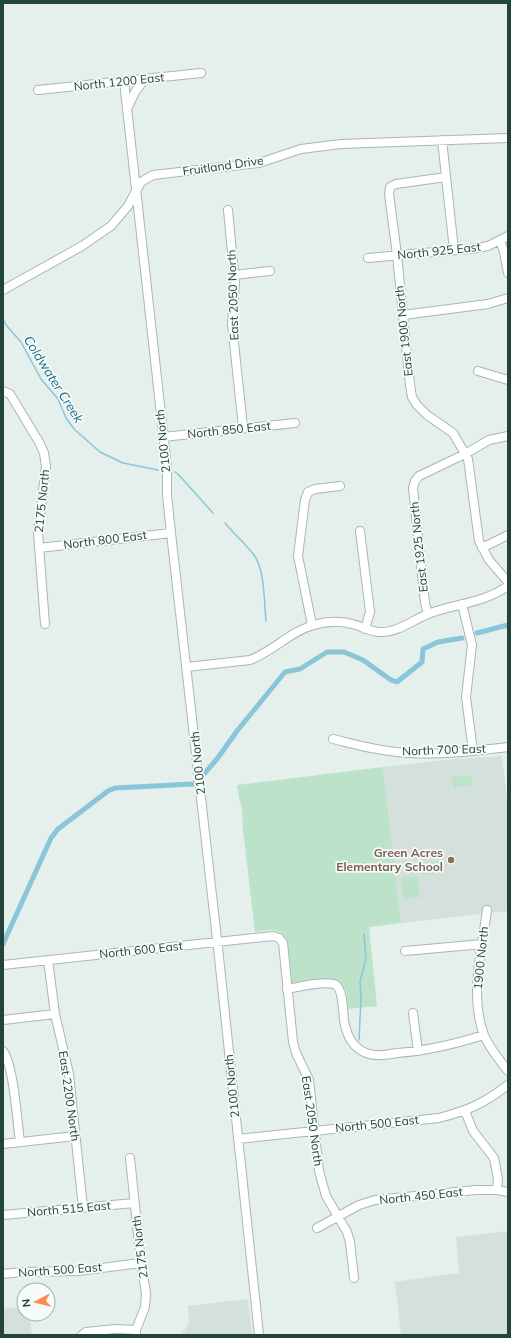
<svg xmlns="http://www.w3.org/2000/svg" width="511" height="1338" font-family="Mulish,sans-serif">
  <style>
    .built { fill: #d3e0db }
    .green { fill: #bce2c9 }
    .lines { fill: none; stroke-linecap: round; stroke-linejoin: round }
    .stream { stroke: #89c6d9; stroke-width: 1.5 }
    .canal { stroke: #89c6d9; stroke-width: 5 }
    .minor-casing { stroke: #a7b8b3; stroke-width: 10 }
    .minor { stroke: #fff; stroke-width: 8 }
    .education-dot { fill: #8d6e63; stroke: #f6fbf9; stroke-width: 1.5 }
    .labels { text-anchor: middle; stroke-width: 3.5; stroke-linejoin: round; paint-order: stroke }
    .street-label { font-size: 12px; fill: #22443d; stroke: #f6fbf9 }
    .education-label { font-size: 12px; font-weight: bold; fill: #785e54; stroke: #f6fbf9; text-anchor: end }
    .water-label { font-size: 13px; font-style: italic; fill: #156b86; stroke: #f6fbf9 }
  </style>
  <rect width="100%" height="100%" fill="#e5efeb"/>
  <path class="built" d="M502,756L508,809V911L401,923L383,767L444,760Z
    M508,1231V1335H401L395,1282L459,1273L456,1237Z
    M248,1299L252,1335H181L189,1324L188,1306Z
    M24,1307V1314H29L32,1335H3V1309Z"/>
  <path class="green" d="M383,767L401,923L369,927L377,1006L348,1009L346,990L339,982L332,979L292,985C291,974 290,937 280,932C272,928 263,931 255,932L242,821H243L241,803H240L237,785Z
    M471,775L473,785L454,788L452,777Z
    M439,862L440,873L422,875L421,864Z
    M417,876L420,897L403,899L401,878Z"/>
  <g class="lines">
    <path class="stream" d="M3,319L6,325L21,342L41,379L58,399L66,418L74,429L100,452L123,463L158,470
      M175,472L178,474L213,513
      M225,523C234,534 245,543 254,555C265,570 264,602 266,621
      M359,1040L361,999L360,981L366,959L364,934"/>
    <path class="canal" d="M477,633L508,625
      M203,775L217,759L237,731L285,672L300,669L327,652H344L363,660L391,680L397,682L422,662L423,649L438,642L462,638
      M3,944L51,838L58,829L108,791L115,788L193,784"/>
    <defs>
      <path id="minor" d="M124,81L167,468V495L171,533L218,948L259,1335
        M38,90L201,73
        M127,109L135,92L145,79
        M442,140L454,250
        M446,177L396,184L390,187L389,194L397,255L410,385L412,397L417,405L427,415L453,433L468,459L479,541L489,560L508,582
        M228,210L235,283L232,324L243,427
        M500,240L504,252L508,273
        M368,258L423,253L470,249L488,246L508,236
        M234,275L270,271
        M3,290L82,246L111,226L128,206L141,182L153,175L259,163L301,149L341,144L508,138
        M403,315L488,304L508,298
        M478,371L508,380
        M3,391L10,394L39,442L44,453L46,466L38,533L45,624
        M163,437L295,423
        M360,531L370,612L365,629
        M39,548L171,533
        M482,548L508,535
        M462,604L472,645L466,697L473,751
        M428,614L425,603L413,488L415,481L419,476L465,454L489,440L508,436
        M312,625L298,556L305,500L308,492L315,489L340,486
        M187,667L250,660C272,652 291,631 314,625C327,621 343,621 356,625C365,628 373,633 382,632C398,632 413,620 428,614C454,604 484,603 508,586
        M333,739C358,745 383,752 409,753C442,755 475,751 508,747
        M487,910C482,951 469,995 484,1035C489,1048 499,1059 508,1071
        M405,951L483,944
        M48,960L55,1014L69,1074L83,1208
        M3,965L273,936L279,938L283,943L293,1042L296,1053L309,1080L319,1171L326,1196L347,1232L350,1242L354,1278
        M287,989C298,987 327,980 336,985C343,990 343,1011 344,1020C346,1033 351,1046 364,1052C374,1057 386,1055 397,1053C428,1051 455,1044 484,1035
        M413,1013L418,1051
        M3,1020L55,1014
        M3,1051C14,1066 17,1121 20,1142
        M465,1111L473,1131L494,1158L498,1179L497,1190
        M238,1139L439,1118C469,1110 483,1104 508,1085
        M3,1144L75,1136
        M130,1158L141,1263L146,1293L145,1307L136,1330V1335
        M3,1215L134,1203
        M317,1228L359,1205L375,1200L476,1190H497L508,1192
        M3,1274L22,1272L78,1271L141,1263
        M82,1335L86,1332L116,1329L136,1330"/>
    </defs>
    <use href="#minor" class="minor-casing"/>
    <use href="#minor" class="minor"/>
  </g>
  <circle class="education-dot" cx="451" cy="860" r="4"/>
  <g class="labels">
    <g class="street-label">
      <text transform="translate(119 82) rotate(-6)" y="4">North 1200 East</text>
      <text transform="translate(223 166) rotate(-8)" y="4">Fruitland Drive</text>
      <text transform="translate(439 251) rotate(-6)" y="4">North 925 East</text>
      <text transform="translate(233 295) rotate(-92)" y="4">East 2050 North</text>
      <text transform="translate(404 331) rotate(-96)" y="4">East 1900 North</text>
      <text transform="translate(229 430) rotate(-6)" y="4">North 850 East</text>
      <text transform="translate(163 441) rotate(-96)" y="4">2100 North</text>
      <text transform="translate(42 501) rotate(-84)" y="4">2175 North</text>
      <text transform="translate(105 540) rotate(-7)" y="4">North 800 East</text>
      <text transform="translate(419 547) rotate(-96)" y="4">East 1925 North</text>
      <text transform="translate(444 750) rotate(-2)" y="4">North 700 East</text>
      <text transform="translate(198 763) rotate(-96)" y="4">2100 North</text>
      <text transform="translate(141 950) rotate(-6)" y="4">North 600 East</text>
      <text transform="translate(481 958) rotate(-84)" y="4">1900 North</text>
      <text transform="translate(232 1086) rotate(-96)" y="4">2100 North</text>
      <text transform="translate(69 1096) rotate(82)" y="4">East 2200 North</text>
      <text transform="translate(312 1121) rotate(82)" y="4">East 2050 North</text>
      <text transform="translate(377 1124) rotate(-6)" y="4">North 500 East</text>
      <text transform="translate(421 1196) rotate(-6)" y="4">North 450 East</text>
      <text transform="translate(69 1209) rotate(-5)" y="4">North 515 East</text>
      <text transform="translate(140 1247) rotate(-97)" y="4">2175 North</text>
      <text transform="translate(60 1270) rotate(-4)" y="4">North 500 East</text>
    </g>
    <g class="education-label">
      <text x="443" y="857">Green Acres<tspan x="443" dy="14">Elementary School</tspan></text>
    </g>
    <g class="water-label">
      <text transform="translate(54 379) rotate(58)" y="5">Coldwater Creek</text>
    </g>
  </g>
  <rect width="511" height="1338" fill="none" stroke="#22443d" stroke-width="8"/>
  <g transform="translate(36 1302) rotate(263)"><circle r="19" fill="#f6fbf9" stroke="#a1b2ae"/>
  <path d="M0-3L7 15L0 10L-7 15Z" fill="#fe8a54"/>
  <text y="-6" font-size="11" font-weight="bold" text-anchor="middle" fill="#22443d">N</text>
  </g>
</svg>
